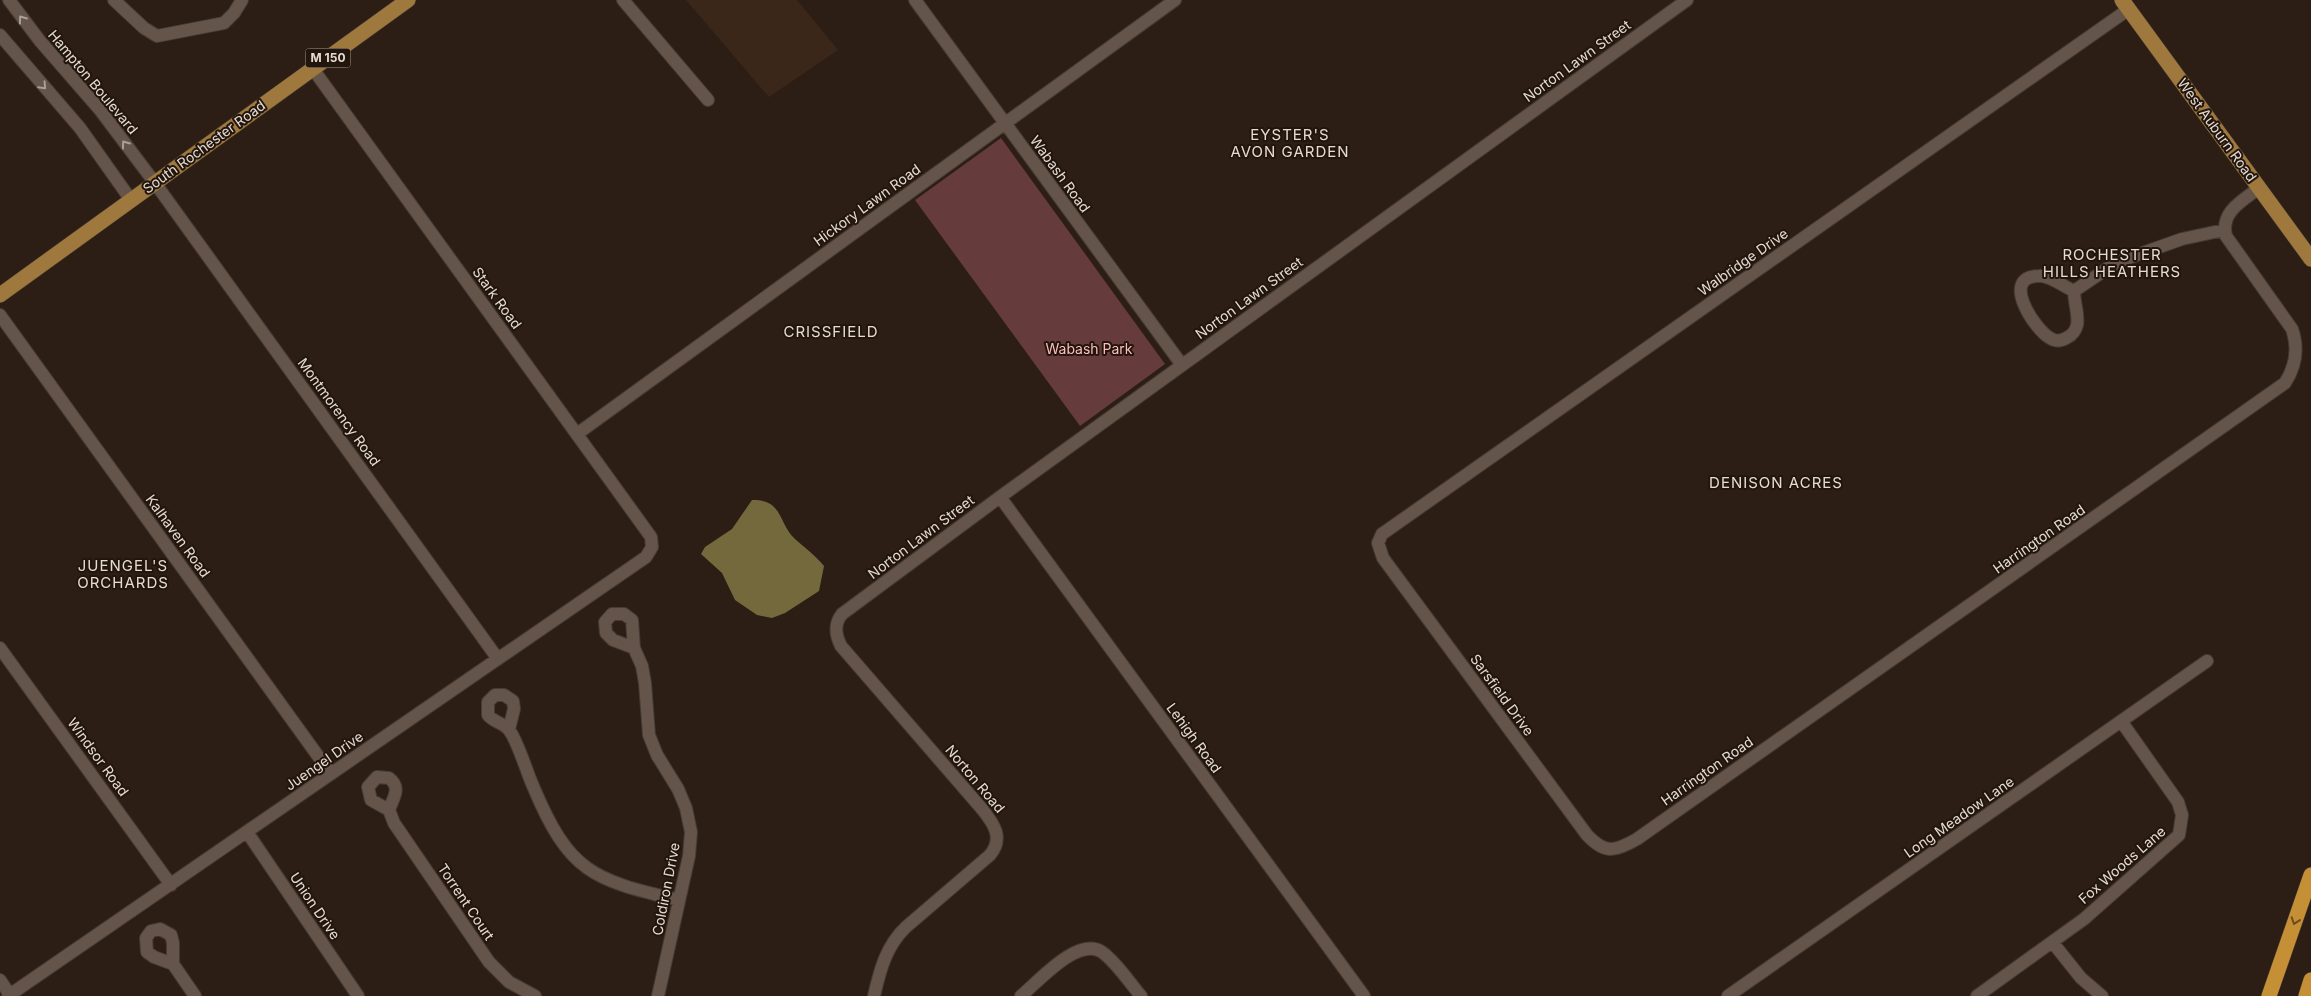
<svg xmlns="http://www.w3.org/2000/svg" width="2311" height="996" font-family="Inter,sans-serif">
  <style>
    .built { fill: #3a2719 }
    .green { fill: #653b3c }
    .water { fill: #74693c }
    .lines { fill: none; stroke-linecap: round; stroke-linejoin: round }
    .minor-casing { stroke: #463b35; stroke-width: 14 }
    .major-casing { stroke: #463b35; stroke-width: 16 }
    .highway-casing { stroke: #463b35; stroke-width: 16 }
    .minor { stroke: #645449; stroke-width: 12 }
    .major { stroke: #9e783d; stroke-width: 15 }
    .highway { stroke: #c59035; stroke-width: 15 }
    .oneway { stroke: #ab9e96 }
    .oneway2 { stroke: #6b4c1e }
    .labels { text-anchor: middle; stroke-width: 4; stroke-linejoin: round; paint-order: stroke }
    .shield { fill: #22150b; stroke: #aaa098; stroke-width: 1 }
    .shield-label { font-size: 12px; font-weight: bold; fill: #e5dbd5 }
    .street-label { font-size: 14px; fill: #e5dbd5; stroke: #22150b }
    .park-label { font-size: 14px; fill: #febdbd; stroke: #22150b }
    .neighbourhood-label { font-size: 15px; letter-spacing: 1px; fill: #e5dbd5; stroke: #22150b }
  </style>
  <rect width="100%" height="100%" fill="#2c1e14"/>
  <path class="built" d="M686,0H797L838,50L769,97Z"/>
  <path class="green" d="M1001,138L1165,364L1080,426L915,200Z"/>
  <path class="water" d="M752,500C783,499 778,523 795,539C805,548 815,555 824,566L819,591L785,613L772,618L757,615L735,600L722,573L701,554L705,547L732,529Z"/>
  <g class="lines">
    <defs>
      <path id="minor" d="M9,0L40,41L100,110L155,183L498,659
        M114,0L144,28L157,36L224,23L234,13L242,0
        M623,0L708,100
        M915,0L1182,365
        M2129,9L1382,534L1378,543L1383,558L1587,835C1605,854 1614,852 1637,839L2285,383C2296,366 2299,349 2292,329L2226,236C2220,212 2242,201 2259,188
        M0,35L80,128L131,200
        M2074,291C2074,302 2079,315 2077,325C2076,330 2072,335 2068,337C2062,341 2056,342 2050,338C2035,330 1999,276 2039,276C2050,275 2064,287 2074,291L2117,262L2182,239L2224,230
        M0,315L331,774
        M577,434L1175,0
        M1000,497C1122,663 1244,829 1364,996
        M0,648L171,885
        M634,648L613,640L606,633L605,622L612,614H624L632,620L634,648L642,666L645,683L649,735L657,755L678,789L686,808L691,832L689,856L658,996
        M509,729L514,709L513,701L504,695H495L488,702V715C493,722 504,723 509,730C517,739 527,773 533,786C569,872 592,880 679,900
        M389,810C393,798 402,788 389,778L377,777L368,787L371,800L389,810L394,823L489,962L509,982L535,996
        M247,832L358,996
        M2053,943L2081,978L2102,996
        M173,964L154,957L147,952L146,938L151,931L160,929L171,935L173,943V964L195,996
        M0,980L10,995
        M8,996L646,557L652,547L651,537L313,69
        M874,996C880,970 886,946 906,927L990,855C1004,838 994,824 982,809L841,646C835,634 834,624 842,614L1000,497L1687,0
        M1021,996C1039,981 1078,936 1102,952C1117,963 1129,982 1141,996
        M1728,996L2207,661
        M1977,996L2084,919L2179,835L2182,815L2178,802L2121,721"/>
      <path id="major" d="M2122,0L2311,259
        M0,295L408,0"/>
      <path id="highway" d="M2269,996L2311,875
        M2306,996L2311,980"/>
    </defs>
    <use href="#minor" class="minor-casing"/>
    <use href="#major" class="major-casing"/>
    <use href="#highway" class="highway-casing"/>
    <use href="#minor" class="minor"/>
    <use href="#major" class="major"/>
    <use href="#highway" class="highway"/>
  </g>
  <defs><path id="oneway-chevron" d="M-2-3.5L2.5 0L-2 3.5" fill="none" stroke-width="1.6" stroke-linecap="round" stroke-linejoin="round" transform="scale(1.25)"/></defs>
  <g class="oneway">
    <use href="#oneway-chevron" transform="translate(22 19) rotate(-126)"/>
    <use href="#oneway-chevron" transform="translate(43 86) rotate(47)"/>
    <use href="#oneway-chevron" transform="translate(125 144) rotate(-126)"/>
  </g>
  <use class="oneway2" href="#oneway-chevron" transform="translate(2295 921) rotate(109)"/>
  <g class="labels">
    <rect class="shield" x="305.5" y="48.5" width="45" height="19" rx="4"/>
    <g class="shield-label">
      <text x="328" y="62">M 150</text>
    </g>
    <g class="street-label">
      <text transform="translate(1577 61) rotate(-36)" y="5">Norton Lawn Street</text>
      <text transform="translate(93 82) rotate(50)" y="5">Hampton Boulevard</text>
      <text transform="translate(2217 130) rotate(54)" y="5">West Auburn Road</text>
      <text transform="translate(204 147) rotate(-36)" y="5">South Rochester Road</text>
      <text transform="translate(1060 174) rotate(54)" y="5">Wabash Road</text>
      <text transform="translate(867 205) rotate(-36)" y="5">Hickory Lawn Road</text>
      <text transform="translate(1743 262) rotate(-35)" y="5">Walbridge Drive</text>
      <text transform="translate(497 298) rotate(54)" y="5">Stark Road</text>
      <text transform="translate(1249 298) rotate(-36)" y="5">Norton Lawn Street</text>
      <text transform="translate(339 412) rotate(54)" y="5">Montmorency Road</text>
      <text transform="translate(178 536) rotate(54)" y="5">Kalhaven Road</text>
      <text transform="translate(921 537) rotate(-37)" y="5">Norton Lawn Street</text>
      <text transform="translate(2039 539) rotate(-35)" y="5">Harrington Road</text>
      <text transform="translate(1502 695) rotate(54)" y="5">Sarsfield Drive</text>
      <text transform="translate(1194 738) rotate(54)" y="5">Lehigh Road</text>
      <text transform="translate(98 757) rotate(54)" y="5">Windsor Road</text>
      <text transform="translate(324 761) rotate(-35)" y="5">Juengel Drive</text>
      <text transform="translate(1707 771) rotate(-35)" y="5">Harrington Road</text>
      <text transform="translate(975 779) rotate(50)" y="5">Norton Road</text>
      <text transform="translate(1959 817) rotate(-35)" y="5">Long Meadow Lane</text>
      <text transform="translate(2122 865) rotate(-41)" y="5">Fox Woods Lane</text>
      <text transform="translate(666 889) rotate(-79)" y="5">Coldiron Drive</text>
      <text transform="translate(466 902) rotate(56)" y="5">Torrent Court</text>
      <text transform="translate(315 906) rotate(56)" y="5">Union Drive</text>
    </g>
    <g class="park-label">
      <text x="1089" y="354">Wabash Park</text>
    </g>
    <g class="neighbourhood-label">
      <text x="1290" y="140">EYSTER'S<tspan x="1290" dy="17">AVON GARDEN</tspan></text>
      <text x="2112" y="260">ROCHESTER<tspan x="2112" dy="17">HILLS HEATHERS</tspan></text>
      <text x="831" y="337">CRISSFIELD</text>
      <text x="1776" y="488">DENISON ACRES</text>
      <text x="123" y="571">JUENGEL'S<tspan x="123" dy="17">ORCHARDS</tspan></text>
    </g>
  </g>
</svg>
